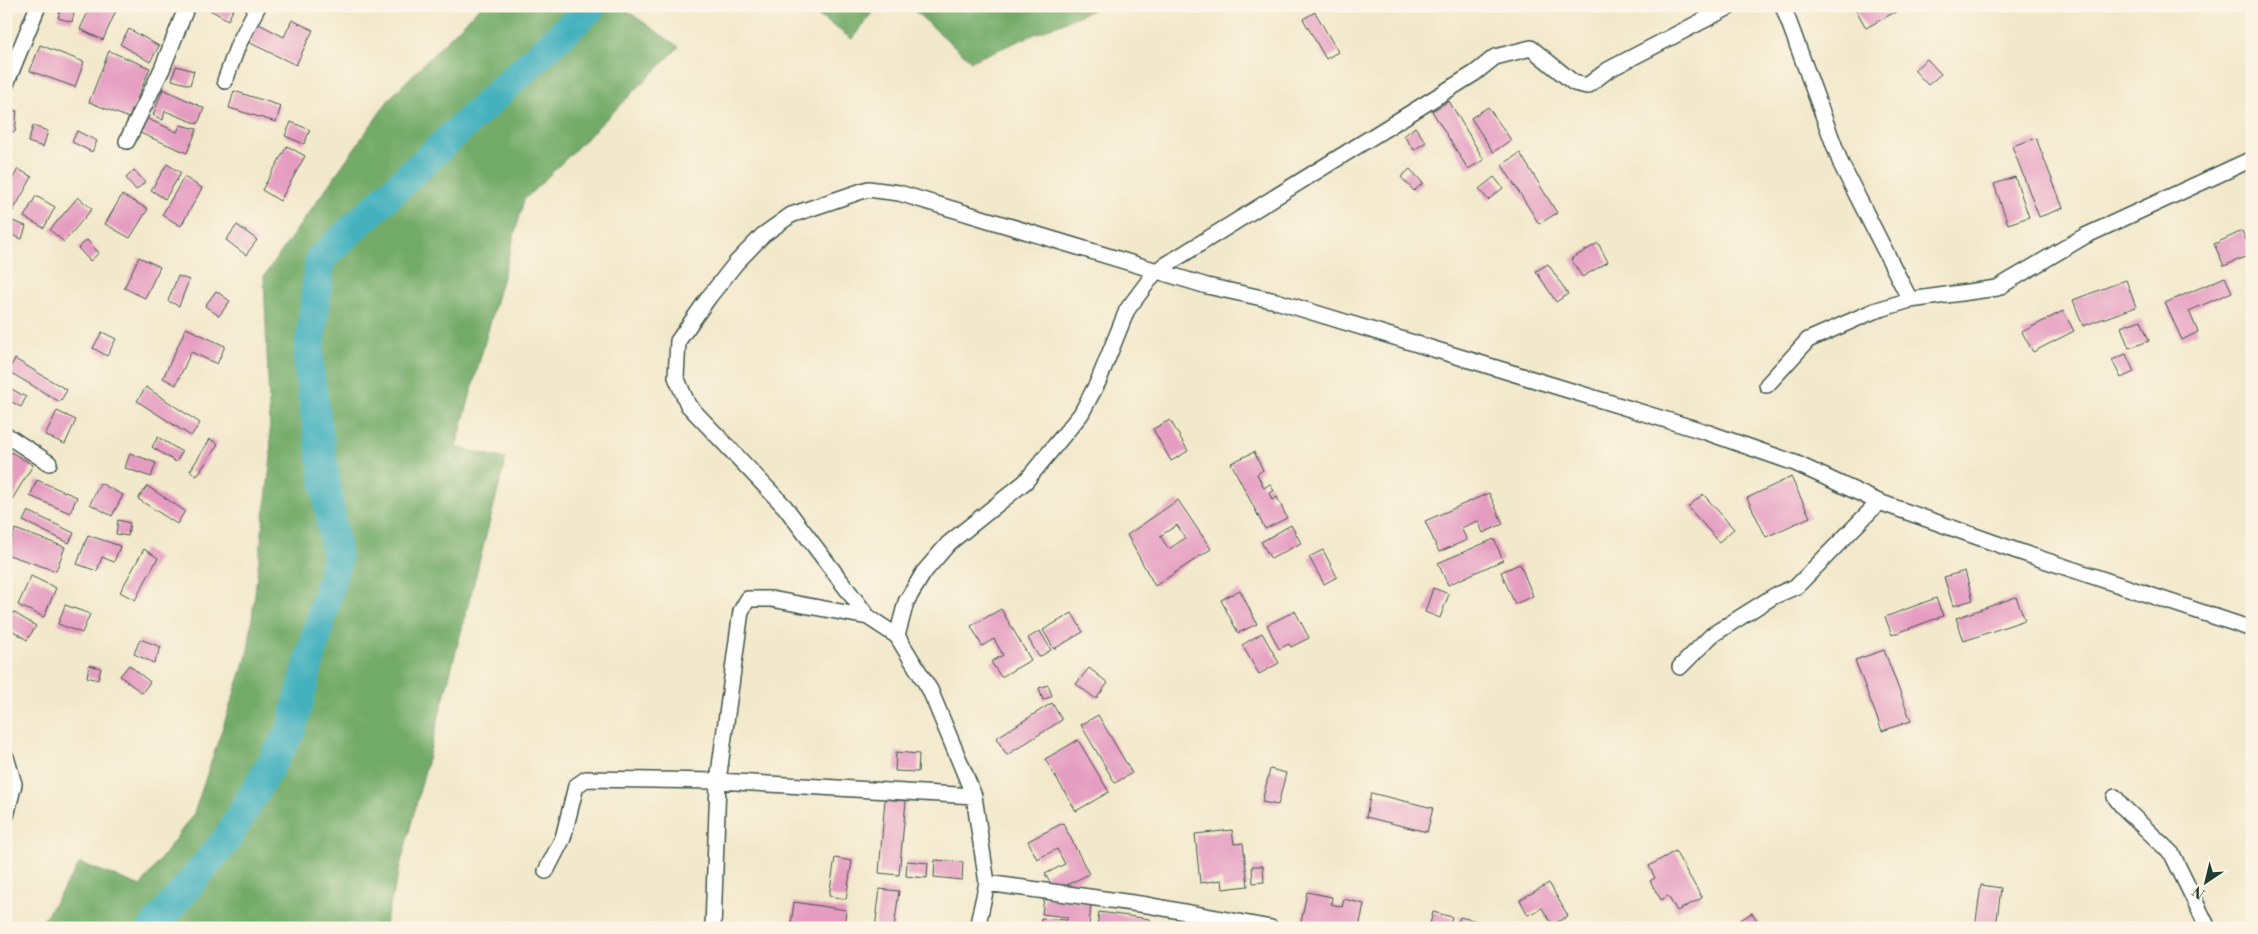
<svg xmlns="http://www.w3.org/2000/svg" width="2258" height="934" font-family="'Libre Bodoni',serif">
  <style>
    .forest { fill: #72aa68; stroke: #48744e }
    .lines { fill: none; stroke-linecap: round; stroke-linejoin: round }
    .river { stroke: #42b1bd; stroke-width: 30 }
    .building { fill: #e59cc1; fill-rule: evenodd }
    .street-casing { stroke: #3f574b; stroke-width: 18 }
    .street { stroke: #fff; stroke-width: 15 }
  </style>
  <rect width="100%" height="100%" fill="#fcf5e5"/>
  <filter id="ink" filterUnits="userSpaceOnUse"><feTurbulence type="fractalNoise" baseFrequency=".02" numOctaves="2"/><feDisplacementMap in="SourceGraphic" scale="10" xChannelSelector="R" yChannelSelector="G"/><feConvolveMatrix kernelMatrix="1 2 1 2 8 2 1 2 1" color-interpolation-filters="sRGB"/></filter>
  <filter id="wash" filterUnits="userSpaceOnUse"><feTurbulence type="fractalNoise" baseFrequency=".0096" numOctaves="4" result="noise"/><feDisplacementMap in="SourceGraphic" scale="20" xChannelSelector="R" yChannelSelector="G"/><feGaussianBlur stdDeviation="1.12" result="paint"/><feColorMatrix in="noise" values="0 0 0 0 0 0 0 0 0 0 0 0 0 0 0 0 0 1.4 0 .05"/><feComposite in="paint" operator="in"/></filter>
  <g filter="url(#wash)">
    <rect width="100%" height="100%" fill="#f2e8cb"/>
    <path class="forest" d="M481,6H620L679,47L524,200L456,447L506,459L384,928H38L80,863L141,886L194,813L248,652L271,457L264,276L390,98Z
      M805,6H877L852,39Z
      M909,6H1102L971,61Z"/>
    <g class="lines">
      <path class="river" d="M153,928L227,839L291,730L337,559L308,363L320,259L592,6"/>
    </g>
    <g id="blocks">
      <path class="building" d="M61,6L75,9L72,22L58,18Z
        M91,6H118L103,40L80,29Z
        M203,6H235L228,20Z
        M1854,6H1906L1866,28Z
        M1315,12L1338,52L1326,59L1303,19Z
        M292,20L313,30L296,65L248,42L257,23L284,37Z
        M129,29L159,46L150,62L120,44Z
        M40,45L84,62L75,87L30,71Z
        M109,51L150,68L129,118L89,102Z
        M1927,59L1941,74L1928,85L1914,70Z
        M176,66L194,71L190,85L172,80Z
        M163,89L204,108L198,124L165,111L163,120L153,115Z
        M234,91L281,106L276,122L229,108Z
        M1449,101L1484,160L1468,169L1432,111Z
        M1488,107L1511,140L1493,152L1471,118Z
        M8,110L17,111L15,132L6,131Z
        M146,118L177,132L180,125L197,129L187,153L140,133Z
        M291,122L310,130L304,144L285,136Z
        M33,126L48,131L43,147L28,142Z
        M1415,127L1426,142L1414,150L1404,136Z
        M77,131L97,141L92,152L72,142Z
        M2036,138L2063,208L2039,217L2012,146Z
        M287,146L305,156L280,201L262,190Z
        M1520,153L1557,213L1539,224L1502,165Z
        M167,164L181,173L165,199L151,190Z
        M18,169L32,177L13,211L6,207V190Z
        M1410,169L1423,183L1414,191L1401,177Z
        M134,170L145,182L136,190L126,178Z
        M184,177L202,188L181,226L162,215Z
        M1494,177L1503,188L1488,200L1479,189Z
        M2015,177L2029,217L2008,224L1994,184Z
        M122,195L148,209L130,238L105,224Z
        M36,196L55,207L44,228L24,217Z
        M78,197L92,209L64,242L50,230Z
        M7,219L26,226L22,239L6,233Z
        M237,225L257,240L246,255L226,240Z
        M2242,231L2252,254L2224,266L2214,244Z
        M87,240L99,253L90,261L78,248Z
        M1598,243L1608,262L1582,277L1571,259Z
        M139,257L160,267L145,298L124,288Z
        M1548,264L1568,294L1556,302L1536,271Z
        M178,276L189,280L179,306L168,301Z
        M2225,277L2232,292L2189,311L2198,332L2182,340L2165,303Z
        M2126,280L2136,307L2083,326L2073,300Z
        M216,291L230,301L219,316L205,306Z
        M2063,311L2074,331L2033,352L2022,332Z
        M2141,320L2149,341L2129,348L2121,327Z
        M186,328L225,346L217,364L191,352L176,385L163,378Z
        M102,332L116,339L107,356L93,348Z
        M2126,354L2134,372L2121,378L2112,360Z
        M15,359L67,390L60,402L8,371Z
        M8,387L26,397L21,407L6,399Z
        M146,387L200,423L191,436L137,401Z
        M57,411L76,420L65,444L45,435Z
        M1170,420L1188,451L1171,461L1153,429Z
        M158,437L182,452L176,462L152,447Z
        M210,439L218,444L197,476L190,471Z
        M6,449L33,465L8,506L6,505Z
        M1254,452L1263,470L1257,474L1264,488L1270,484L1274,491L1269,493L1272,500L1277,497L1287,518L1265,529L1231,463Z
        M130,453L156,463L151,477L125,468Z
        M1791,477L1810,517L1766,537L1747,498Z
        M37,480L77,497L70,513L30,496Z
        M100,483L123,495L112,516L90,504Z
        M147,486L185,511L177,524L138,499Z
        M1489,493L1503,524L1483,533L1478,521L1461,528L1467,540L1439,552L1425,521Z
        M1703,494L1734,529L1719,542L1688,507Z
        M1178,500L1211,549L1155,586L1127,535ZM1177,525L1185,538L1169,549L1160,536Z
        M28,511L74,533L69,543L23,521Z
        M118,520L130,523L128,536L116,534Z
        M1291,525L1301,543L1271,559L1261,542Z
        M15,529L65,547L56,571L6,554Z
        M88,535L120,546L114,562L102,557L97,571L77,564Z
        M1494,539L1503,560L1448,585L1438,563Z
        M144,549L158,558L135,600L120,592Z
        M1323,550L1337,577L1324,584L1309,557Z
        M1520,564L1533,596L1515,604L1501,572Z
        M1965,571L1973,600L1953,606L1944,577Z
        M31,576L56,588L44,617L18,605Z
        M1433,588L1449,594L1440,618L1425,612Z
        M1240,590L1257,624L1238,633L1221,600Z
        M2016,597L2025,620L1964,641L1956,618Z
        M1936,598L1943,616L1892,635L1885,617Z
        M65,605L90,614L82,633L58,624Z
        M1001,609L1031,660L1001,677L991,662L1003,655L994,639L982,646L971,626Z
        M1295,611L1309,638L1291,647L1289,644L1279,649L1267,625Z
        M13,612L36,626L27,640L6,626Z
        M1072,613L1083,632L1054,649L1043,630Z
        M1040,631L1051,650L1039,657L1028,638Z
        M1262,633L1279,663L1259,674L1242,645Z
        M140,639L161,647L154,663L134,654Z
        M1884,650L1911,721L1882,731L1855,660Z
        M89,665L101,668L98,680L87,677Z
        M129,665L150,682L142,693L120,676Z
        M1089,668L1108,683L1096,699L1076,684Z
        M1048,685L1052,696L1043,700L1039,688Z
        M1052,703L1062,720L1007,755L996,738Z
        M1098,715L1132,773L1115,783L1081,725Z
        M1078,740L1109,792L1076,811L1045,759Z
        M896,752L919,754L918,772L895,771Z
        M1270,769L1286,773L1278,805L1262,802Z
        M1371,793L1433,808L1427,832L1366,817Z
        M885,799L906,801L899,875L879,873Z
        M1063,823L1089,874L1063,887L1051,884L1045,874L1065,864L1057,849L1037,859L1028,841Z
        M1232,830L1234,844L1243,843L1248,886L1223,889L1222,880L1200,883L1195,834Z
        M1675,851L1702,898L1677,911L1668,896L1661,900L1650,881L1655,878L1649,866Z
        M835,858L852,861L846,899L829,896Z
        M935,860L963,862L962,880L934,877Z
        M907,861L928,863L927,878L906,876Z
        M1252,866H1263L1264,882L1253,883Z
        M1549,883L1568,916L1552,925L1542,908L1528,915L1520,900Z
        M1981,885L2001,888L1996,928H1975Z
        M880,889L899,891L894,928H875Z
        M1307,892L1332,897L1331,904L1342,907L1344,899L1364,904L1359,928H1335L1320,925L1319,928H1300Z
        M1044,897L1091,903L1089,928H1040L1041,918L1067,920V917L1042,914Z
        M794,902L846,910L844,928H815L791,924Z
        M1099,912L1150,919L1148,928H1097Z
        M1433,912L1452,917L1449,928H1429Z
        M1752,913L1762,928H1733L1732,925Z
        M1460,917L1501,927V928H1457Z"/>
    </g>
  </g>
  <g filter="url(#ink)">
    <use href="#blocks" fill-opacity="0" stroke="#3f574b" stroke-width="1"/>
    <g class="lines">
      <defs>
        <path id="street" d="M1783,6L1841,164L1910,300
          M225,81L238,45L258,6
          M6,84L38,6
          M127,141L162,69L187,6
          M1767,385L1808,340L1874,311L1910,300L1997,288L2085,236L2252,159
          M6,435L49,463
          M897,636L868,617L785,507L688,405L676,377L678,341L709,297L736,263L763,235L791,215L868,189L899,193L1207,286L1276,301L1706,432L1795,463L1879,502L2020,552L2252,629
          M1680,667L1712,635L1774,596L1797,586L1879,502
          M6,757L14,784L6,816
          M2115,797L2122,806L2172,854L2208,928
          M546,871L563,838L576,786L586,779L718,781L974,796
          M713,928L718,781L741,611L748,599H771L868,617
          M977,928L987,883
          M1271,928L1147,905L987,883L974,796L930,690L897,636L906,602L924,572L949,543L1025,482L1081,414L1098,382L1127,310L1156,271L1475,73L1495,57L1531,48L1574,83L1587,86L1608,70L1731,6"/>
      </defs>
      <use href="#street" class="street-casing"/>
      <use href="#street" class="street"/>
    </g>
  </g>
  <rect width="2258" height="934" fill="none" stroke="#fcf5e5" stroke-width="25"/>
  <g transform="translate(2206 882) rotate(215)" stroke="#fcf5e5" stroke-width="4" paint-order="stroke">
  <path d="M0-4L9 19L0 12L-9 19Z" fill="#1f3d34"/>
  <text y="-8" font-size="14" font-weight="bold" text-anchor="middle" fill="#1f3d34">N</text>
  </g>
</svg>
